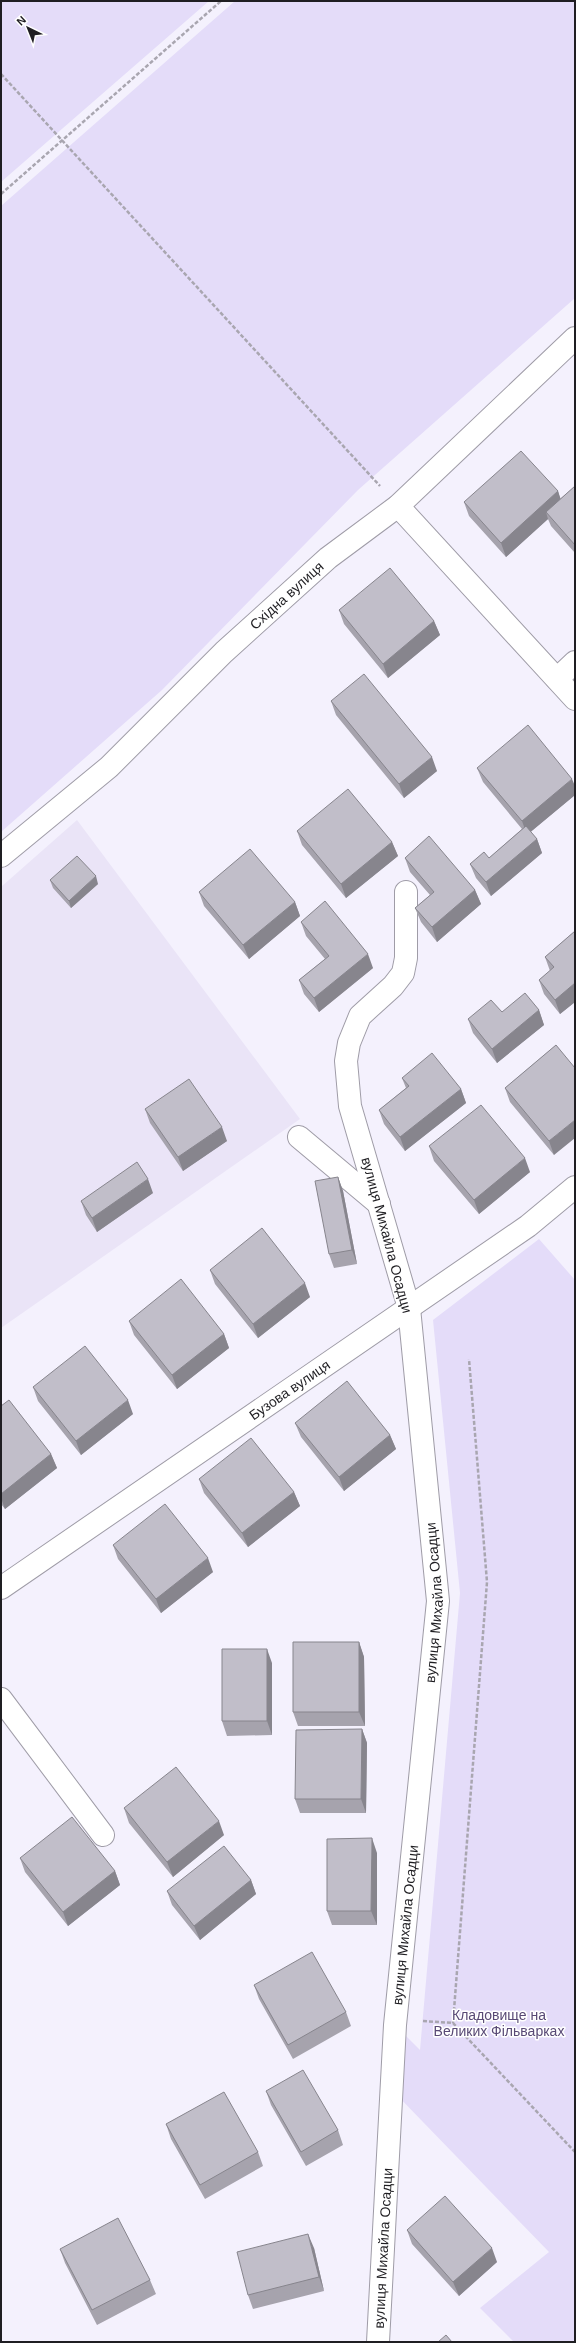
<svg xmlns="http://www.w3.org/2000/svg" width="576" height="2343" font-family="Arial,sans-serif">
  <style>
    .built { fill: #eae4f7 }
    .green { fill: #e4dcf9 }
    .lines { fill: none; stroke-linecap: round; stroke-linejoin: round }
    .minor-casing { stroke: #9f9ca7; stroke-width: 24 }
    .path { stroke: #a9a6b0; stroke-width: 2.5; stroke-dasharray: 4 2; stroke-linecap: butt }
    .minor { stroke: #fff; stroke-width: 22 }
    .wall { fill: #a6a3ad }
    .shaded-wall { fill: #87858d }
    .building { fill: #c1bec9; stroke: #87858d }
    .labels { text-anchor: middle; stroke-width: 3; stroke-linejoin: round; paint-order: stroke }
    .street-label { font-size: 14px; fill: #1f1e22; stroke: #fff }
    .park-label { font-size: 14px; fill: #584975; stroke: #fff }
  </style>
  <rect width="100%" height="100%" fill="#f4f1fd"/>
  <path class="built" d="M77,820L300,1119L1,1328V887Z"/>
  <path class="green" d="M1,1H209L1,182Z
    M235,1H575V298L358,490L162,690L1,832V206Z
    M539,1239L575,1280V2342H514L480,2308L549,2252L392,2090L395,2025L420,2050L460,1593L433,1320Z"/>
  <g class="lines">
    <defs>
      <g id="minor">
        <path d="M398,506L575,699"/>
        <path d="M557,679L575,662"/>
        <path id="s1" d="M1,856L109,767L224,652L328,558L398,506L575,338"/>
        <path d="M299,1137L379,1204"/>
        <path id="s2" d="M1,1588L528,1226L575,1187"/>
        <path d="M1,1699L103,1835"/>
        <path id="s3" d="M378,2342L395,2025L438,1601L409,1308L350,1106L346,1061L349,1043L360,1016L393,986L403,973L406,958V892"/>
      </g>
    </defs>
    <use href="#minor" class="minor-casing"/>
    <path class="path" d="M1,74L380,486
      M1,194L221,1
      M423,2021L453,2023L575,2152
      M453,2023L487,1582L469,1359"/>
    <use href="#minor" class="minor"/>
  </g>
  <path class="wall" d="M575,486V553L551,526L548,519L506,557L469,516L464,502L558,491L560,499Z
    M339,610L434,621L440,635L388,678L344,624Z
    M331,701L437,771L404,798L336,715Z
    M477,768L575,786V795L530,832L537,839L542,853L491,896L476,878L470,864L489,858L522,829L483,782Z
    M297,831L392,842L398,856L346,898L302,845Z
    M405,858L475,890L481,904L437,942L421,922L415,908L430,895L410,872Z
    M50,880L98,884L71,908L53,888Z
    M199,892L295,902L300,916L249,959L204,906Z
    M301,922L373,968L319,1012L304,994L299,980L325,959L306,936Z
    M575,931V1002L560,1014L544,994L539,980L550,971L545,957Z
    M539,1010L544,1025L497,1063L473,1033L468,1019L502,1012Z
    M556,1045L554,1155L510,1102L505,1088Z
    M402,1078L461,1089L466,1103L405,1151L384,1124L379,1110L406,1088Z
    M145,1109L227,1141L183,1171L150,1123Z
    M429,1146L530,1172L479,1214L434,1161Z
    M338,1177L343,1191L357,1264L334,1268L329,1254Z
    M153,1193L97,1232L86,1215L81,1201Z
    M210,1270L310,1297L258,1338L215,1284Z
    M129,1321L224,1334L229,1348L177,1389L134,1335Z
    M33,1387L133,1414L81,1455L38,1401Z
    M1,1406L51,1454L57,1468L5,1509L1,1504Z
    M295,1423L390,1435L396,1449L344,1491L301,1437Z
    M199,1479L294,1492L300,1506L248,1547L204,1493Z
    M113,1545L213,1572L161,1613L118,1559Z
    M359,1642L364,1657L365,1726H298L293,1712Z
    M272,1663V1735L227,1736L222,1721Z
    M362,1729L367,1743L366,1813H300L295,1799Z
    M124,1808L224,1835L173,1877L129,1823Z
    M377,1853V1925H332L327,1911Z
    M20,1858L115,1871L120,1885L68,1926L25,1872Z
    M251,1880L256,1894L200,1940L172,1905L167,1891Z
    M254,1985L346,2012L351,2026L293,2059L259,1999Z
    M266,2091L338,2130L343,2145L306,2166L271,2105Z
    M166,2124L258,2152L263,2166L205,2199L171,2139Z
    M407,2230L497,2262L459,2296L412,2244Z
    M314,2248L324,2291L253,2309L248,2295Z
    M60,2249L150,2280L156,2294L97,2325L65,2263Z"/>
  <path class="shaded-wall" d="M558,491L563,506L546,512L548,519L506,557L501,543Z
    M434,621L440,635L388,678L383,664Z
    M432,757L437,771L404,798L399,784Z
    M572,779L575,786V795L527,835L522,821Z
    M537,839L542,853L491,896L486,882Z
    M392,842L398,856L346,898L341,884Z
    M96,876L98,884L71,908L69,901Z
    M475,890L481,904L437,942L432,927Z
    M295,902L300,916L249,959L243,945Z
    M368,954L373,968L319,1012L314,998Z
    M575,983V1002L560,1014L555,1000Z
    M539,1010L544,1025L497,1063L492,1049Z
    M461,1089L466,1103L405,1151L400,1137Z
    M575,1120V1138L554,1155L549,1141Z
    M222,1127L227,1141L183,1171L178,1157Z
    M525,1158L530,1172L479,1214L474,1200Z
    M338,1177L343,1191L357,1264L352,1250Z
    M148,1179L153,1193L97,1232L92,1218Z
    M305,1283L310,1297L258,1338L253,1324Z
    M224,1334L229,1348L177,1389L172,1375Z
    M128,1400L133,1414L81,1455L76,1441Z
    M390,1435L396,1449L344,1491L339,1477Z
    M51,1454L57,1468L5,1509L1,1498V1494Z
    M294,1492L300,1506L248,1547L242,1533Z
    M208,1558L213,1572L161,1613L156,1599Z
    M359,1642L364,1657L365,1726L359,1712Z
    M267,1649L272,1663V1735L267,1721Z
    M362,1729L367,1743L366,1813L361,1799Z
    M219,1821L224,1835L173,1877L167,1862Z
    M372,1838L377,1853V1925L371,1911Z
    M115,1871L120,1885L68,1926L63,1912Z
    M251,1880L256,1894L200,1940L194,1926Z
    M308,2234L314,2248L324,2291L319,2277Z
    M492,2248L497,2262L459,2296L453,2282Z"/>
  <path class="building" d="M521,451L558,491L501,543L464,502Z
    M575,486V545L546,512Z
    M390,568L434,621L383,664L339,610Z
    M364,674L432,757L399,784L331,701Z
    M528,725L572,779L522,821L477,768Z
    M348,789L392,842L341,884L297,831Z
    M526,826L537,839L486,882L470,864L484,852L489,858Z
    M429,836L475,890L432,927L415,908L434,892L405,858Z
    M250,849L295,902L243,945L199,892Z
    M77,856L96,876L69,901L50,880Z
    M325,901L368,954L314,998L299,980L329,956L301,922Z
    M575,931V983L555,1000L539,980L554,967L545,957Z
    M525,993L539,1010L492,1049L468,1019L491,1000L502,1012Z
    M556,1045L575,1068V1120L549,1141L505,1088Z
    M432,1053L461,1089L400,1137L379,1110L409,1086L402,1078Z
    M189,1079L222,1127L178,1157L145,1109Z
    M481,1105L525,1158L474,1200L429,1146Z
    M137,1162L148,1179L92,1218L81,1201Z
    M338,1177L352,1250L329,1254L315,1181Z
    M262,1228L305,1283L253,1324L210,1270Z
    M181,1279L224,1334L172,1375L129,1321Z
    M85,1346L128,1400L76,1441L33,1387Z
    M347,1381L390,1435L339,1477L295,1423Z
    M9,1400L51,1454L1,1494V1406Z
    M251,1438L294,1492L242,1533L199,1479Z
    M165,1504L208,1558L156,1599L113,1545Z
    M293,1642H359V1712H293Z
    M222,1649H267V1721H222Z
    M362,1729L361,1799H295L296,1730Z
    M176,1767L219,1821L167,1862L124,1808Z
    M72,1817L115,1871L63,1912L20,1858Z
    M372,1838L371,1911H327V1839Z
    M224,1846L251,1880L194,1926L167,1891Z
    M312,1952L346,2012L288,2045L254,1985Z
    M303,2070L338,2130L301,2152L266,2091Z
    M224,2092L258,2152L200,2185L166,2124Z
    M445,2196L492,2248L453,2282L407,2230Z
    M118,2218L150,2280L92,2310L60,2249Z
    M308,2234L319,2277L248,2295L237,2252Z
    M446,2335L452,2342H438Z"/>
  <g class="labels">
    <g class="street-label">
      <text dy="5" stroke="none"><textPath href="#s1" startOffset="387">Східна вулиця</textPath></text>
      <text transform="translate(387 1235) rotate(75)" y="5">вулиця Михайла Осадци</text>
      <text dy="5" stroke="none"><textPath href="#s2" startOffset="350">Бузова вулиця</textPath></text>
      <text dy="5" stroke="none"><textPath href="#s3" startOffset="742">вулиця Михайла Осадци</textPath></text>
      <text dy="5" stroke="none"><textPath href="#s3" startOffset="418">вулиця Михайла Осадци</textPath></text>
      <text dy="5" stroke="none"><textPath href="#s3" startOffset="94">вулиця Михайла Осадци</textPath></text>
    </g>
    <g class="park-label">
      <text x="499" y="2020">Кладовище на<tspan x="499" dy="16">Великих Фільварках</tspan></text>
    </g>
  </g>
  <rect width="576" height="2343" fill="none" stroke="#1f1e22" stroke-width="4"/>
  <g transform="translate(28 28) rotate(317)" stroke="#ffffff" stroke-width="3" paint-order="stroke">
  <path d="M0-3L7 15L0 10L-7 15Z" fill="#1f1e22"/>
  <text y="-6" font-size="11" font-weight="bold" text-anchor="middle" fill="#1f1e22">N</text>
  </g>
</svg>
